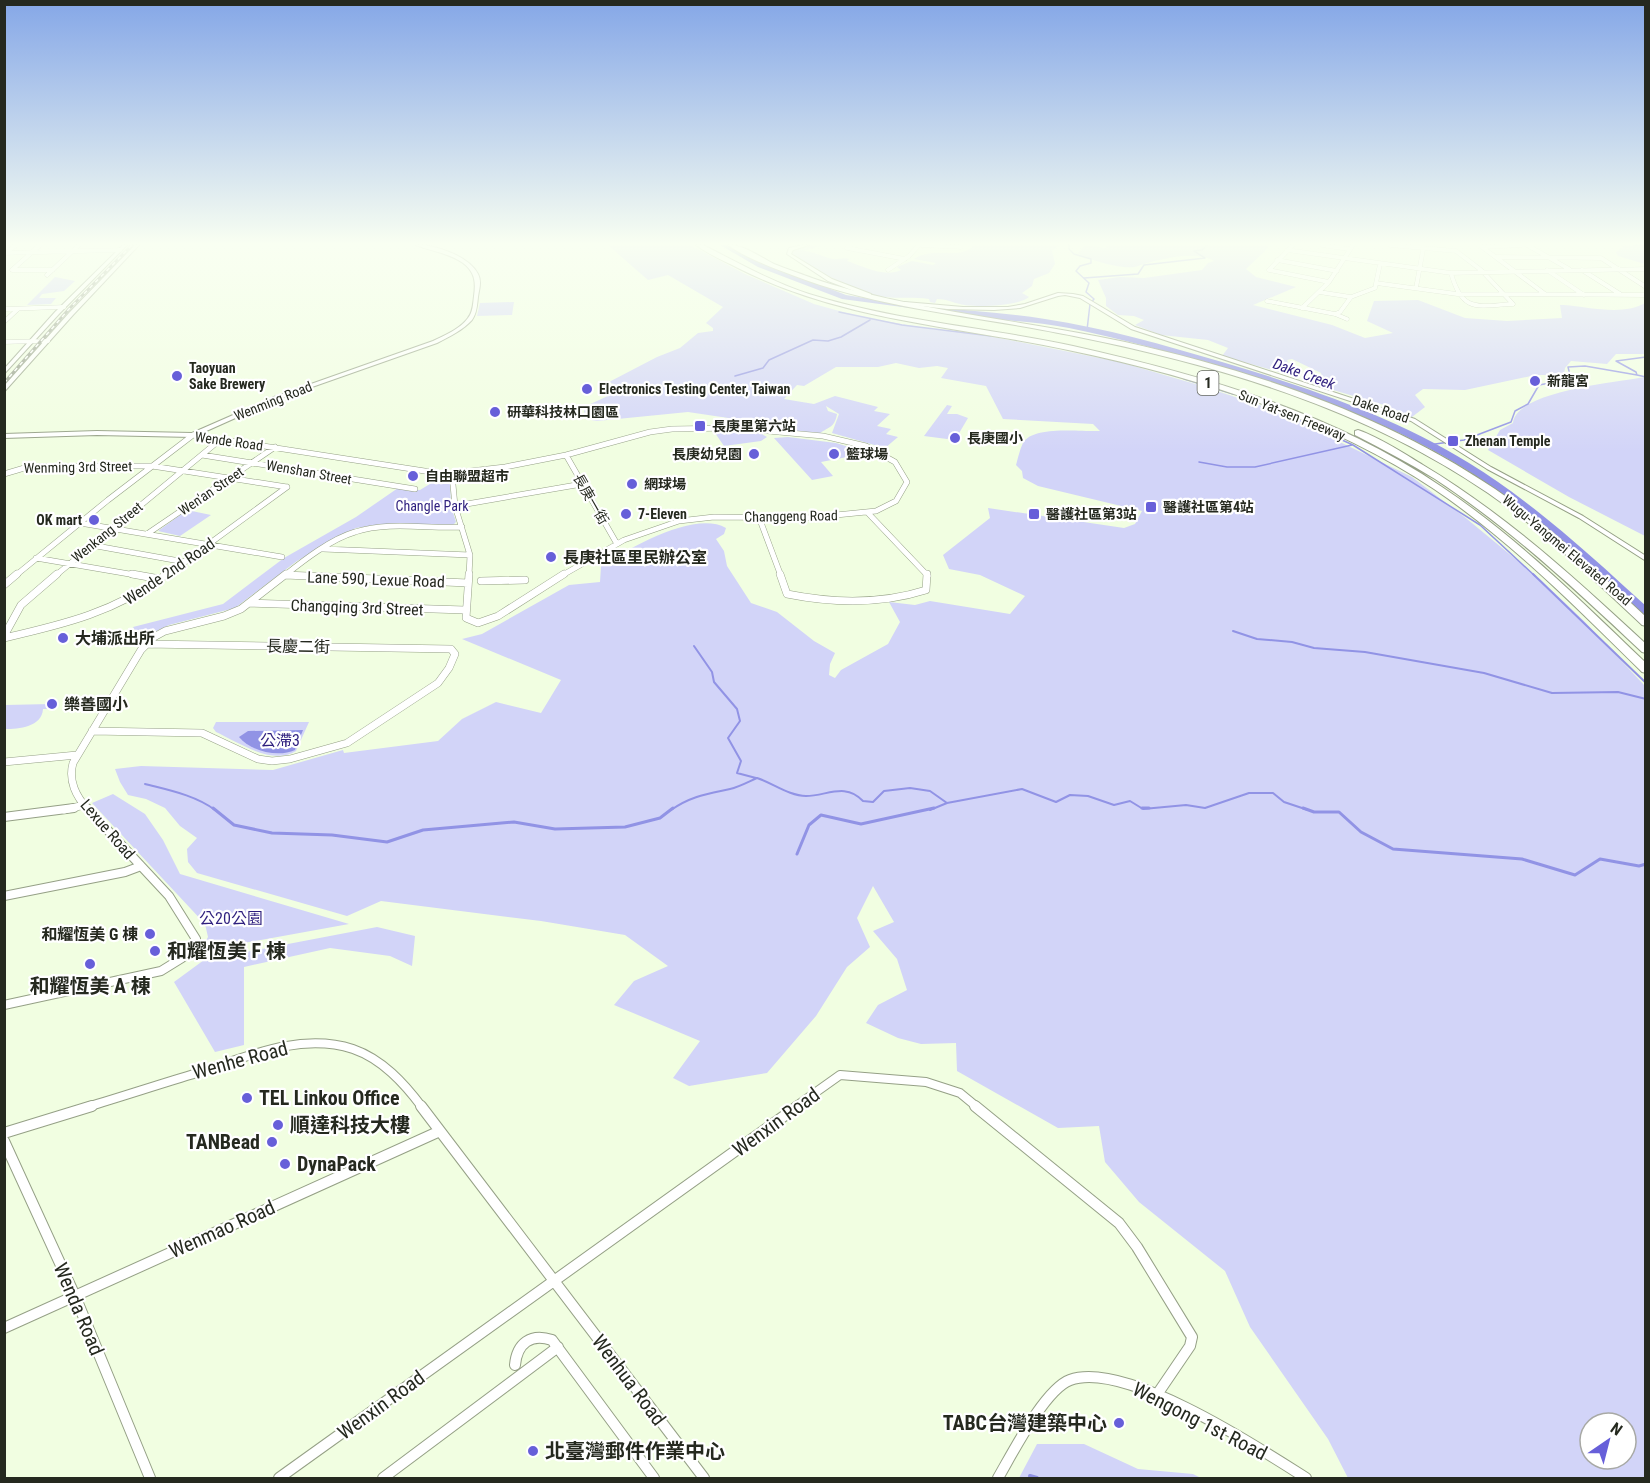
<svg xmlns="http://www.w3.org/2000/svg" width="1650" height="1483" font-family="'Roboto Condensed','Noto Sans TC',sans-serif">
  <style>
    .green { fill: #d2d4f8; fill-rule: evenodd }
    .water { fill: #9193e5 }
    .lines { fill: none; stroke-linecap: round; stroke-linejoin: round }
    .stream-far3 { stroke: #9193e5; stroke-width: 1.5 }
    .stream-far2 { stroke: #9193e5; stroke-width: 2 }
    .stream-far1 { stroke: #9193e5; stroke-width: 3 }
    .stream { stroke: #9193e5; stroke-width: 4 }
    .river { fill: #9193e5; fill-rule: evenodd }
    .minor-far4-casing { stroke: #95a086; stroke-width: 4.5 }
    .minor-far3-casing { stroke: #95a086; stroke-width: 6 }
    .minor-far2-casing { stroke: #95a086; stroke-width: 8 }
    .minor-far1-casing { stroke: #95a086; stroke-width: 10 }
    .minor-casing { stroke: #95a086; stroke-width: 12 }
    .tertiary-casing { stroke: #95a086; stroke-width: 2 }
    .motorway-casing { stroke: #95a086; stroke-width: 2 }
    .minor-far4 { stroke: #fff; stroke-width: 4 }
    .minor-far3 { stroke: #fff; stroke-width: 5 }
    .minor-far2 { stroke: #fff; stroke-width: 7 }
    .minor-far1 { stroke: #fff; stroke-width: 8 }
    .minor { stroke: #fff; stroke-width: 10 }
    .tertiary { fill: #fff; fill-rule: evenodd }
    .motorway { fill: #fff; fill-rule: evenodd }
    .rail-casing { stroke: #909985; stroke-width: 3 }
    .rail { stroke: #fff; stroke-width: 1.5; stroke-dasharray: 4; stroke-linecap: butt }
    .poi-dot { fill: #675fd9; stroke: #fff; stroke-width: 2 }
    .labels { text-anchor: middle; stroke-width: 4.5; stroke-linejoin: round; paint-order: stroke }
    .far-poi-label { font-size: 14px; font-weight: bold; fill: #25291f; stroke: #fff; text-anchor: start }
    .far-street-label { font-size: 14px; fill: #25291f; stroke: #fff }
    .far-park-label { font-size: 14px; fill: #2e1f7e; stroke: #fff }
    .far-water-label { font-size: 15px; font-style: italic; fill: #2e1e7d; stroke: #fff }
    .shield { fill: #fff; stroke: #666962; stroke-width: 1.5 }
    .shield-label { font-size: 15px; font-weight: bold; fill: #25291f }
    .poi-label { font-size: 16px; font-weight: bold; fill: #25291f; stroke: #fff; text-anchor: start }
    .street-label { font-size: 16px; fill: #25291f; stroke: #fff }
    .park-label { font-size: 16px; fill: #2e1f7e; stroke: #fff }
    .near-poi-label { font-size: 20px; font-weight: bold; fill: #25291f; stroke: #fff; text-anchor: start }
    .near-street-label { font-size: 20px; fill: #25291f; stroke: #fff }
  </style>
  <rect width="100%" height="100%" fill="#f1fee1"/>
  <path class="green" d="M608,245H690L745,274L814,304L861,317L936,330L964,331L1120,362L1202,386L1274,410L1412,477L1467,519L1541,580L1584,621L1645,686V1478H1348L1328,1439L1250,1327L1225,1271L1139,1202L1105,1162L1099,1126L1058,1128L957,1071L956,1043L921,1044L898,1038L866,1023L878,1005L907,990L897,959L873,931L894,922L873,886L857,918L870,947L847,967L816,1016L767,1073L689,1086L673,1078L700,1041L614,1005L634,981L668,966L625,935L541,921L381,901L347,916L197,873L188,862L187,849L197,838L180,826L165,808L146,799L128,795L120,782L115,769L141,766L273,770L343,750L344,753L438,741L462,719L496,702L541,713L561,680L462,639L482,634L569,585L600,582L601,566C629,549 694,510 726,528L724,534L716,539L724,551L727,566L751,603L777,612L814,641L835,653L830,664L829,675L835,678L841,670L888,644L900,622L889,602L915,605L930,601L1010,614L1025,596L980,575L949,569L943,555L990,518L988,508L1124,528L1135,524L1142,511L1038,486L1023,478L1022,471L1016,465C1018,458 1020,449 1023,443C1033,425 1082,432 1100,431L1093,424L1003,419L986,386L941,378L948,368L937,366L919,368L896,363L878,367H836L804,386L797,385L784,399L814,404L835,396L878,407L874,411L890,414L877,426L891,429L886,434L898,437L885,448L832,433L839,414L826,406L828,411L837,414C835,427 829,427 820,433L727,426L735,419L688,412L597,421L585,419L584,407L623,389L609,382L657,357L680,348L698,333L713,331V328L706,323L723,307L668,275L648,280ZM1590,1423H1626V1459H1590Z
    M810,245H824L803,251C814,251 822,257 833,259C839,260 842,257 849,259L847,261C862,266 885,278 901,270L897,267L912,261L933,265L936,263L914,259C933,246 961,261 974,245H1060L1052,250L1055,264L1049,273L1034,279L1032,286L1022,293L1029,297C1020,306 972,308 960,304C951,302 946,299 937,299L935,303L930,302L929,299C910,296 893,300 874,295C852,290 809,267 791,253L795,249Z
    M1086,245L1105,248L1107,247L1104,245H1268V248L1246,269L1256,277L1296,287L1253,305L1332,325L1365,338L1393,333L1367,321L1374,301L1418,300L1465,318L1507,321L1562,318L1560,305H1564C1589,307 1623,316 1645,303V354H1616L1607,364L1571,361L1565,368L1564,375H1536L1465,390L1423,389L1415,395L1425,407L1412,417L1384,405L1323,387L1321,373L1292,359L1287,360L1290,368L1283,373L1222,356L1228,348L1208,340L1161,335L1135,325L1144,320L1134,316L1118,315L1106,306V298L1098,280L1120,277L1144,278L1202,270L1208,263L1214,261C1198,249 1153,260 1138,266C1126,271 1088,260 1078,253Z
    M1619,245H1645V264L1618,256L1616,252L1623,247Z
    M55,277L75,281L64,291L42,294L39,298H56L51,304L27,305Z
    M514,302L512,315L477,316L480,303Z
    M1645,377V536L1569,497L1488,450L1500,430L1513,423C1516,391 1618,382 1645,377Z
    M947,405L952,406L947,414H957L968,418L958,435L947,439L924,436Z
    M718,432L760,433L767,437L761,441L724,446L715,433Z
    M788,437L836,443L868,453L821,462L833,476L812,480L774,438Z
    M443,476L450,479L451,506L456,522L453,525L382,524L356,528L297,561L235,608L169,625L140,639L133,627L223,604L284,558L356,517L398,488L420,490Z
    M187,510L211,515L180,536L158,531Z
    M51,704L48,709H43C42,727 19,729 5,729V705Z
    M216,722H309L296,751C272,766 238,742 216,732L213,728Z
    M113,794L145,814L163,840L180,874L349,924L200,951L208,937L205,924L92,803Z
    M377,927L415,936L412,966L390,956L330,948L244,967V1045L215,1052L174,982L204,960Z
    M1037,1444H1084L1138,1469L1193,1474L1201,1478H1019Z"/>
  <path class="water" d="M303,730L295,750C278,758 250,751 239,737L248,731Z"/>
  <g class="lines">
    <path class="stream-far3" d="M1069,245V249L1074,254L1091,259V263L1080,266L1076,271L1089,283L1086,292L1094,299L1090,304L1087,330
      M1634,245H1645
      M1084,278L1138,274L1144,265L1205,258L1194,251L1202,250L1207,245
      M839,312L902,325L991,336
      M1637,375L1646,377
      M735,376L763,368L769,360L813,340L828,341L841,337L870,320
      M1184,379L1233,394
      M1272,408L1353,445L1480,525L1535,576
      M1428,445L1464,440L1511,422L1515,411L1528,404L1539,385L1555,382L1570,375L1568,367L1585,366L1637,375L1636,372L1616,361L1646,357
      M1199,462L1227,467H1255L1352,445"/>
    <path class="stream-far2" d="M1533,574L1646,683
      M1643,611H1646
      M1233,631L1257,639L1292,642L1314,648L1365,652L1484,673L1552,693L1618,692L1646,699
      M694,646L712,672L714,682L737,709L740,721L728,738L741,761L737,773L756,778
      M145,784C168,790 195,795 215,810
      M671,810C691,796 707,794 730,789C739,787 748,782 757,778C773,783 789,796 806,796C827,796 845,782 863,801L873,802L884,791L910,788L930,791L947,803L1022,789L1056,802L1070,795L1088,796L1114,805L1130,801L1143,809L1186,805L1205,808L1249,793H1273L1284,802L1308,810
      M930,810L947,803"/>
    <path class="stream-far1" d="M213,808L234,825L272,833L332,835L387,842L423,830L514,822L555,829L625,827L660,818L673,808
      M1142,808H1149
      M1303,808L1314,812H1339L1361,832L1393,849L1522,859L1575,875L1600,859L1639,866L1646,864
      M797,854L809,825L821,815L861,824L934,808"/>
    <path class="stream" d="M1030,1476L1037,1478"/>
    <path class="river" d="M720,245H728L764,263L846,295L914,306L910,308L842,299L758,267Z
      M932,307C970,311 1008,313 1045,319C1105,328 1164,345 1222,362C1307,387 1393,416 1469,463C1534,503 1590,555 1646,606V616H1642C1594,571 1548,525 1494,488C1411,430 1315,395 1218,366C1168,352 1119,338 1069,328C1023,319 975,320 929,311L928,309Z"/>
    <defs>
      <path id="minor-far4" d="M40,245L12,270H53
        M851,245L847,248L905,259
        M921,245L961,247
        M1293,245L1269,270L1329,282
        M1322,245L1348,249
        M1390,245L1456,251L1481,270L1513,304C1477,306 1462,313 1451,273
        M1527,245L1569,269
        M1482,247L1545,294
        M1482,247L1522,245
        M1287,250L1451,273L1646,269
        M4,253L120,250
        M6,253L16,245
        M1497,257L1601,258L1646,287
        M1277,260L1337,271
        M888,270L909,256L919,245
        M1547,270L1584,295
        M1582,270L1620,294
        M47,275L79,245
        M1376,283L1457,294L1646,295
        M1416,288L1423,250
        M1319,292L1351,297
        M1267,301L1335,314L1347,319
        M1302,308L1329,282L1353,245
        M4,309L64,307
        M1335,314L1340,312L1351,297L1375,288L1380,264
        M4,322L18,309
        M4,342L48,341"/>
      <path id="minor-far3" d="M202,455L415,489
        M566,455L617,544
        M4,474L31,466H152L287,487
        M452,474L455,506L470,555L469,576
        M455,506L582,484
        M868,513L928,576
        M760,520L781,576
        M80,523L282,557
        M147,534L275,447
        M91,545L185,562
        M323,549L470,555
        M36,558L141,576
        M285,575L302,576
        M15,576L108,500L193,435L444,474L505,467L566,455L650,432L672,429L733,428L823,436L866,446L895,462L907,482L896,501L876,511L806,518L714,517L679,521L624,540L561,576
        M55,576L221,439
        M165,576L287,487
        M284,576C304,560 331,539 355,532C389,521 427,529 462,527"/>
      <path id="minor-far2" d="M132,574L160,579
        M469,574L466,618L478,623L498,616L564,574
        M780,574L787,594C832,603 882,604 926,590L927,574
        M285,575L468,583
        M481,581L525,580
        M4,585L17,574
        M250,603L465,610
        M4,636L21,605L57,574
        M4,638C65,624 115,612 167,574
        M92,731L202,733L258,759L272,761L290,759L347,743L438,683L449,668L455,654L451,649L145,644
        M4,762L77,755
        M64,810L84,805
        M88,810C76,796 68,781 73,763L141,650L154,637L165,631L224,616L241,609L286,574"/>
      <path id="minor-far1" d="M4,817L74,808
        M4,896L125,872L141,866
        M4,1005L161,971L182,958L196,939L169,896L87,808
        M87,1107C124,1096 160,1084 197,1073C246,1057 300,1032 353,1049C382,1059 404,1083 422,1107
        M795,1107L840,1075L926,1082L960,1093L977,1107"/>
      <path id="minor" d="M421,1106L704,1478
        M975,1106L1119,1223L1137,1247L1192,1337L1190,1346L1156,1396
        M4,1133L92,1106
        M4,1141L75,1296L150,1478
        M4,1328L440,1131
        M515,1365C517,1343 531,1333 552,1340L654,1478
        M279,1478L798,1106
        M383,1478L558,1347
        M998,1478C1012,1454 1045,1389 1070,1380C1125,1360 1259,1448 1306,1478"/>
      <path id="tertiary" d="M123,245H127L59,314L4,374V369L55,312Z
        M135,245H139L73,315L4,392V386L69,313Z
        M416,245C434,244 469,256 478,274C482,282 479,289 478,297C477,305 477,313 472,320C463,330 449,337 437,343L278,399L193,437L97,435L4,438V434L97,431L192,433L274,397L433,341C445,335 460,329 468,318C473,312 473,304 474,296C476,282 475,272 463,263C449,253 431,251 416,245Z
        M803,245H809L793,250L791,254L832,279L871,294V296H867L828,281L787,254L789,248Z
        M1058,293L1073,294L1083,296L1135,327L1415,419L1491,467L1583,516L1646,556V561L1579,518L1487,469L1411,421L1131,329L1080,298L1065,295L1058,296L1020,308L994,310L947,309L905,304L903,303L905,302L963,307H1008L1025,304Z"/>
      <path id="motorway" d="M696,245H703C737,262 772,282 809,294C895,321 985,327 1073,346C1202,375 1332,412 1442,487C1517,537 1581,601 1646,663V673L1642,672C1577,608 1511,541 1434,489C1324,416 1196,377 1068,350C956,326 842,321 738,268C724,261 708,254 696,245Z
        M728,245C743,244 760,257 774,264C786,269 799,273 812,278C837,287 864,293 890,299C968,317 1047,325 1125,342C1254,371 1384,414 1495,489C1549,526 1597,572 1646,617V626L1642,625C1593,579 1544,532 1488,493C1365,409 1219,365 1074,336C980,316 882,310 792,275C771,267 746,258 728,245Z
        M1358,430C1381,438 1403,453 1423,465C1505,514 1576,579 1646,644V653L1642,652C1577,591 1511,529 1435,479C1409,463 1382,449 1355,435V431Z"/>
    </defs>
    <use href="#minor-far4" class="minor-far4-casing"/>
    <use href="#minor-far3" class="minor-far3-casing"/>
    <use href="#minor-far2" class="minor-far2-casing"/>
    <use href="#minor-far1" class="minor-far1-casing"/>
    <use href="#minor" class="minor-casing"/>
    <use href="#tertiary" class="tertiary-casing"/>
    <use href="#motorway" class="motorway-casing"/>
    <use href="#minor-far4" class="minor-far4"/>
    <use href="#minor-far3" class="minor-far3"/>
    <use href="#minor-far2" class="minor-far2"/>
    <use href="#minor-far1" class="minor-far1"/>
    <use href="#minor" class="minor"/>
    <use href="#tertiary" class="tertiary"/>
    <use href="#motorway" class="motorway"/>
    <defs>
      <path id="rail" d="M4,383L69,309L132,245"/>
    </defs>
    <use href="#rail" class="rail-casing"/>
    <use href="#rail" class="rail"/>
  </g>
  <linearGradient id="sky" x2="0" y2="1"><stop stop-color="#85a7e7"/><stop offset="0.54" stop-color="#f9fff2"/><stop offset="1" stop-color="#f9fff2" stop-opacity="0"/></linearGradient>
  <rect width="1650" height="452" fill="url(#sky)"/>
  <g class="poi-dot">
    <circle cx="177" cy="376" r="6"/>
    <circle cx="1535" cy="381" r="6"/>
    <circle cx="587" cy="389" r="6"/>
    <circle cx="495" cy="412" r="6"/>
    <rect x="694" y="420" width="12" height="12" rx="3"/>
    <circle cx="955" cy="438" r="6"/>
    <rect x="1447" y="435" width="12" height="12" rx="3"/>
    <circle cx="754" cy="454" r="6"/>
    <circle cx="834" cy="454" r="6"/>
    <circle cx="413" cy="476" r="6"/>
    <circle cx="632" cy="484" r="6"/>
    <rect x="1145" y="501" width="12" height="12" rx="3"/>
    <circle cx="626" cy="514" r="6"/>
    <rect x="1028" y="508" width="12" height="12" rx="3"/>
    <circle cx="94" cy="520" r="6"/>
    <circle cx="551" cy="557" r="6"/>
    <circle cx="63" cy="638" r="6"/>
    <circle cx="52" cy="704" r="6"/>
    <circle cx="150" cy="934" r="6"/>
    <circle cx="155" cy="951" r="6"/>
    <circle cx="90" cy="964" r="6"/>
    <circle cx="247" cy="1098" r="6"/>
    <circle cx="278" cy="1125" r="6"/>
    <circle cx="272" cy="1142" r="6"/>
    <circle cx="285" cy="1164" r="6"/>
    <circle cx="1119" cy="1423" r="6"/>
    <circle cx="533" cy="1451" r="6"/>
  </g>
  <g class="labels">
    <g class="far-poi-label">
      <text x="189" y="373">Taoyuan<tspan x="189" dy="16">Sake Brewery</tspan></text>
      <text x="1547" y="386">新龍宮</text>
      <text x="599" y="394">Electronics Testing Center, Taiwan</text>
      <text x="507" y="417">研華科技林口園區</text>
      <text x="712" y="431">長庚里第六站</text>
      <text x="967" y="443">長庚國小</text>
      <text x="1465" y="446">Zhenan Temple</text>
      <text x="742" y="459" text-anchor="end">長庚幼兒園</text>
      <text x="846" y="459">籃球場</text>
      <text x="425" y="481">自由聯盟超市</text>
      <text x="644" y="489">網球場</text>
      <text x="1163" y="512">醫護社區第4站</text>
      <text x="638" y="519">7-Eleven</text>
      <text x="1046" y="519">醫護社區第3站</text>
      <text x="82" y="525" text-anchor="end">OK mart</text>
    </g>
    <g class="far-street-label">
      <text transform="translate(273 401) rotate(-22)" y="5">Wenming Road</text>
      <text transform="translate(1381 409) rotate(19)" y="5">Dake Road</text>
      <text transform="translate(1292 415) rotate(22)" y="5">Sun Yat-sen Freeway</text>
      <text transform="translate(229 441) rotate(8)" y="5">Wende Road</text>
      <text transform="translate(78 467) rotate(-1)" y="5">Wenming 3rd Street</text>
      <text transform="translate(309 472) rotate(10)" y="5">Wenshan Street</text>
      <text transform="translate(211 491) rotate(-34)" y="5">Wen'an Street</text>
      <text transform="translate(591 499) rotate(60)" y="5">長庚一街</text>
      <text transform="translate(791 516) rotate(-1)" y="5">Changgeng Road</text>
      <text transform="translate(107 532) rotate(-39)" y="5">Wenkang Street</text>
      <text transform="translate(1567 550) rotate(40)" y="5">Wugu-Yangmei Elevated Road</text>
    </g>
    <g class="far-park-label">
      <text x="432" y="511">Changle Park</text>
    </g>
    <g class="far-water-label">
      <text transform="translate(1304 374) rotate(20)" y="5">Dake Creek</text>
    </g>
    <rect class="shield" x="1197.5" y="371" width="21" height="24" rx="4.5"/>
    <g class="shield-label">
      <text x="1208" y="388">1</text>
    </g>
    <g class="poi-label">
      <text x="563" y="563">長庚社區里民辦公室</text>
      <text x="75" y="644">大埔派出所</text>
      <text x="64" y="710">樂善國小</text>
      <text x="138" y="940" text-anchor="end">和耀恆美 G 棟</text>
    </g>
    <g class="street-label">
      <text transform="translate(169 571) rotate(-34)" y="6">Wende 2nd Road</text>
      <text transform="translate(376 579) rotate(2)" y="6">Lane 590, Lexue Road</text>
      <text transform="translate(357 607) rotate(2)" y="6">Changqing 3rd Street</text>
      <text transform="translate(298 646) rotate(1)" y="6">長慶二街</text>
      <text transform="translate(108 829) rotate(49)" y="6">Lexue Road</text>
    </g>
    <g class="park-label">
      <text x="280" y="746">公滯3</text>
      <text x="231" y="924">公20公園</text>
    </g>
    <g class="near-poi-label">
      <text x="167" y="958">和耀恆美 F 棟</text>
      <text x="90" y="993" text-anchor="middle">和耀恆美 A 棟</text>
      <text x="259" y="1105">TEL Linkou Office</text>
      <text x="290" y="1132">順達科技大樓</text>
      <text x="260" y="1149" text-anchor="end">TANBead</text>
      <text x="297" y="1171">DynaPack</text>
      <text x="1107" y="1430" text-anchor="end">TABC台灣建築中心</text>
      <text x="545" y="1458">北臺灣郵件作業中心</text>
    </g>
    <g class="near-street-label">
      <text transform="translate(240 1060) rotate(-15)" y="7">Wenhe Road</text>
      <text transform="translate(776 1122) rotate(-36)" y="7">Wenxin Road</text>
      <text transform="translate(222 1229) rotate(-24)" y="7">Wenmao Road</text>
      <text transform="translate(79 1309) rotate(67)" y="7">Wenda Road</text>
      <text transform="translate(629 1380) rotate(53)" y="7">Wenhua Road</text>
      <text transform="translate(381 1405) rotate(-36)" y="7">Wenxin Road</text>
      <text transform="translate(1200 1421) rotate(27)" y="7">Wengong 1st Road</text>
    </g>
  </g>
  <rect width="1650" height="1483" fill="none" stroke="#25291f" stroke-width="12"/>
  <g transform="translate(1608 1441) rotate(35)"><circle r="28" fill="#ffffff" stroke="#a8a9a5" stroke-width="1.5"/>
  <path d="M0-4.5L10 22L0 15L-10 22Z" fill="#675fd9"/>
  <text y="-9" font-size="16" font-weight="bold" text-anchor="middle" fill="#25291f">N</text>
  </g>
</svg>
